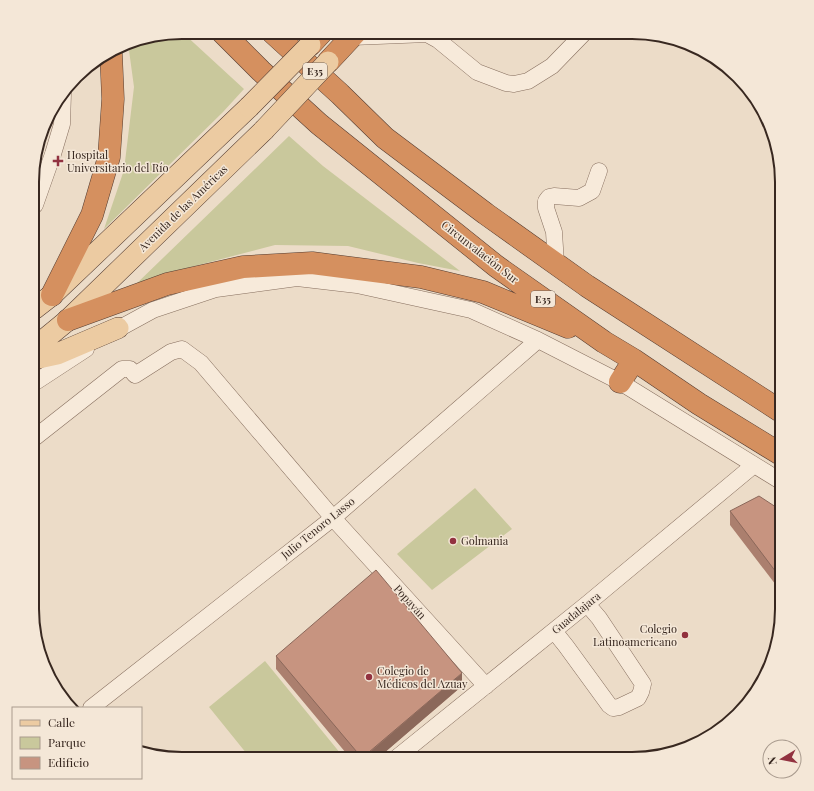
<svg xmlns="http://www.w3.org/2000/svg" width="814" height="791" font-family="'Playfair Display',serif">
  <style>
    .green { fill: #c9c89c }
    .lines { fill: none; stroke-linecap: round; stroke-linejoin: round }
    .minor-casing { stroke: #866e5e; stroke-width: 17 }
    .major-casing { stroke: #553d32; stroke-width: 22 }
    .highway-casing { stroke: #553d32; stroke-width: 23 }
    .minor { stroke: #f7eada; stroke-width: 16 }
    .major { stroke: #eccba2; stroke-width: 21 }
    .highway { stroke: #d5905f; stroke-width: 22 }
    .major-bridge-casing { stroke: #553d32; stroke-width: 22; stroke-linecap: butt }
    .major-bridge { stroke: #eccba2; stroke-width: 21 }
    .wall { fill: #ab7f6e }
    .shaded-wall { fill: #8b685a }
    .building { fill: #c79480; stroke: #8b685a }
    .poi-dot { fill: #923240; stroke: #f4e7d7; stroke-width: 1.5 }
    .labels { text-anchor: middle; stroke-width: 3; stroke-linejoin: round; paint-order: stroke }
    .shield { fill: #f4e7d7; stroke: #706157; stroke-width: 1 }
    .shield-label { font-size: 10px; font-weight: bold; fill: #382820 }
    .poi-label { font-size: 11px; fill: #382820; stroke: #f4e7d7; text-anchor: start }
    .street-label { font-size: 11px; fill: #382820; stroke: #f4e7d7 }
    .rim { fill: none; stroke: #382820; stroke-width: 2 }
  </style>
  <rect width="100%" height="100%" fill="#ecdcc8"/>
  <path class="green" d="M182,32L244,89L223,112L104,229L124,170L134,87L128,43L133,40Z
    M289,136L323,166L460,271L418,263L348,246L275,245L191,267L132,288Z
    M475,488L512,529L432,590L397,554Z
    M265,661L345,759H251L209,707Z"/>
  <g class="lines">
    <defs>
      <path id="minor" d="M352,37L427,34L438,40L477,72L506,83L514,84L528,81L552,66L584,33
        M35,205L53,154L62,124L63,93
        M556,264L554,232L546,208V201L549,197L554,196L579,198L592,191L599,171
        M109,334L153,310L216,289L297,278L357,285L471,310L538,340L620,382L782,482
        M34,383L86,349
        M33,439L122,369H130L135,375L171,352L182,349L201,363L333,518L486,686
        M554,631L566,646L609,705L613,708L619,707L638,698L641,692L643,684L599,618L587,604
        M91,708L333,518L538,340
        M395,759L587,604L754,465"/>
      <path id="major" d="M34,309L52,295L249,107
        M34,348L68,320L264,130
        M34,359L57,354L118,328"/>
      <path id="highway" d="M222,32L261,71L319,124L496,266L604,342L634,360L699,404L782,455
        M272,32L340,94L385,138L486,214L587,286L782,412
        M310,45L322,32
        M328,62L356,32
        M52,295L92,215L109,157L113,99L111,53
        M68,320L167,284L243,267L312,263L421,277L483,292L568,327
        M620,382L634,360"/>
    </defs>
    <use href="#minor" class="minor-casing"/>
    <use href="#major" class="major-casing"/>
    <use href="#highway" class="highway-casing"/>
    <use href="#minor" class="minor"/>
    <use href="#major" class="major"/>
    <use href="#highway" class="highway"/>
    <defs>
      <path id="major-bridge" d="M249,107L310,45
        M264,130L328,62"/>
    </defs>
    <use href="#major-bridge" class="major-bridge-casing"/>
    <use href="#major-bridge" class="major-bridge"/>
  </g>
  <path class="wall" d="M730,511H782V593L730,525Z
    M276,656L462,686L377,759H351L276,669Z"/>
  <path class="shaded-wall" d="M462,673V686L377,759H362Z"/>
  <path class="building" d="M759,496L782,511V580L730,511Z
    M376,570L462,673L362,758L276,656Z"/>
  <g class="poi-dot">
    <path d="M56 155h4v4h4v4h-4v4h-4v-4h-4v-4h4z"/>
    <circle cx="453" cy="541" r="4"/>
    <circle cx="685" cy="635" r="4"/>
    <circle cx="369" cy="677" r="4"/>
  </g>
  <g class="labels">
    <g class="shield">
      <rect x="303" y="63" width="24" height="16" rx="3"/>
      <rect x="531" y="291" width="24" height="16" rx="3"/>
    </g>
    <g class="shield-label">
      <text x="315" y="75">E35</text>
      <text x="543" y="303">E35</text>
    </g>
    <g class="poi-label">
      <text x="67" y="159">Hospital<tspan x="67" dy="13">Universitario del Río</tspan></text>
      <text x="461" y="545">Golmania</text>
      <text x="677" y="633" text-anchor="end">Colegio<tspan x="677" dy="13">Latinoamericano</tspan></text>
      <text x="377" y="675">Colegio de<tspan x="377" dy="13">Médicos del Azuay</tspan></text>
    </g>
    <g class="street-label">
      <text transform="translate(183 208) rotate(-44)" y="4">Avenida de las Américas</text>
      <text transform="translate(480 252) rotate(38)" y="4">Circunvalación Sur</text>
      <text transform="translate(318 528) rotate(-39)" y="4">Julio Tenoro Lasso</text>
      <text transform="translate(410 602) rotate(48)" y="4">Popayán</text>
      <text transform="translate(576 613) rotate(-39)" y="4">Guadalajara</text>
    </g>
  </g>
  <path d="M0 0H814V791H0ZM182 39H632A143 143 0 0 1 775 182V609A143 143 0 0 1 632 752H182A143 143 0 0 1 39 609V182A143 143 0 0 1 182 39Z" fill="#f4e7d7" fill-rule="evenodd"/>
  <path class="rim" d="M182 39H632A143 143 0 0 1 775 182V609A143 143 0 0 1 632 752H182A143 143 0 0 1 39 609V182A143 143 0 0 1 182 39Z"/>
  <rect x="12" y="707" width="130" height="72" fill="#f4e7d7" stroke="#a99b8e"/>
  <rect x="20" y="720" width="20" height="6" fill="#eccba2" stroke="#a99b8e"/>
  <text x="48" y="727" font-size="12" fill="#382820">Calle</text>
  <rect x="20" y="737" width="20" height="12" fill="#c9c89c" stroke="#a99b8e"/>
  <text x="48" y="747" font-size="12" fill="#382820">Parque</text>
  <rect x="20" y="757" width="20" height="12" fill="#c79480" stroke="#a99b8e"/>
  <text x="48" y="767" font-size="12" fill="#382820">Edificio</text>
  <g transform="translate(782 759) rotate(260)"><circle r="19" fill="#f4e7d7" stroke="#a99b8e"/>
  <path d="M0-3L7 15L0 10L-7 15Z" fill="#923240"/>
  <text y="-6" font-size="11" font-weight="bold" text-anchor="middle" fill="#382820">N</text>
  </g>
</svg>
